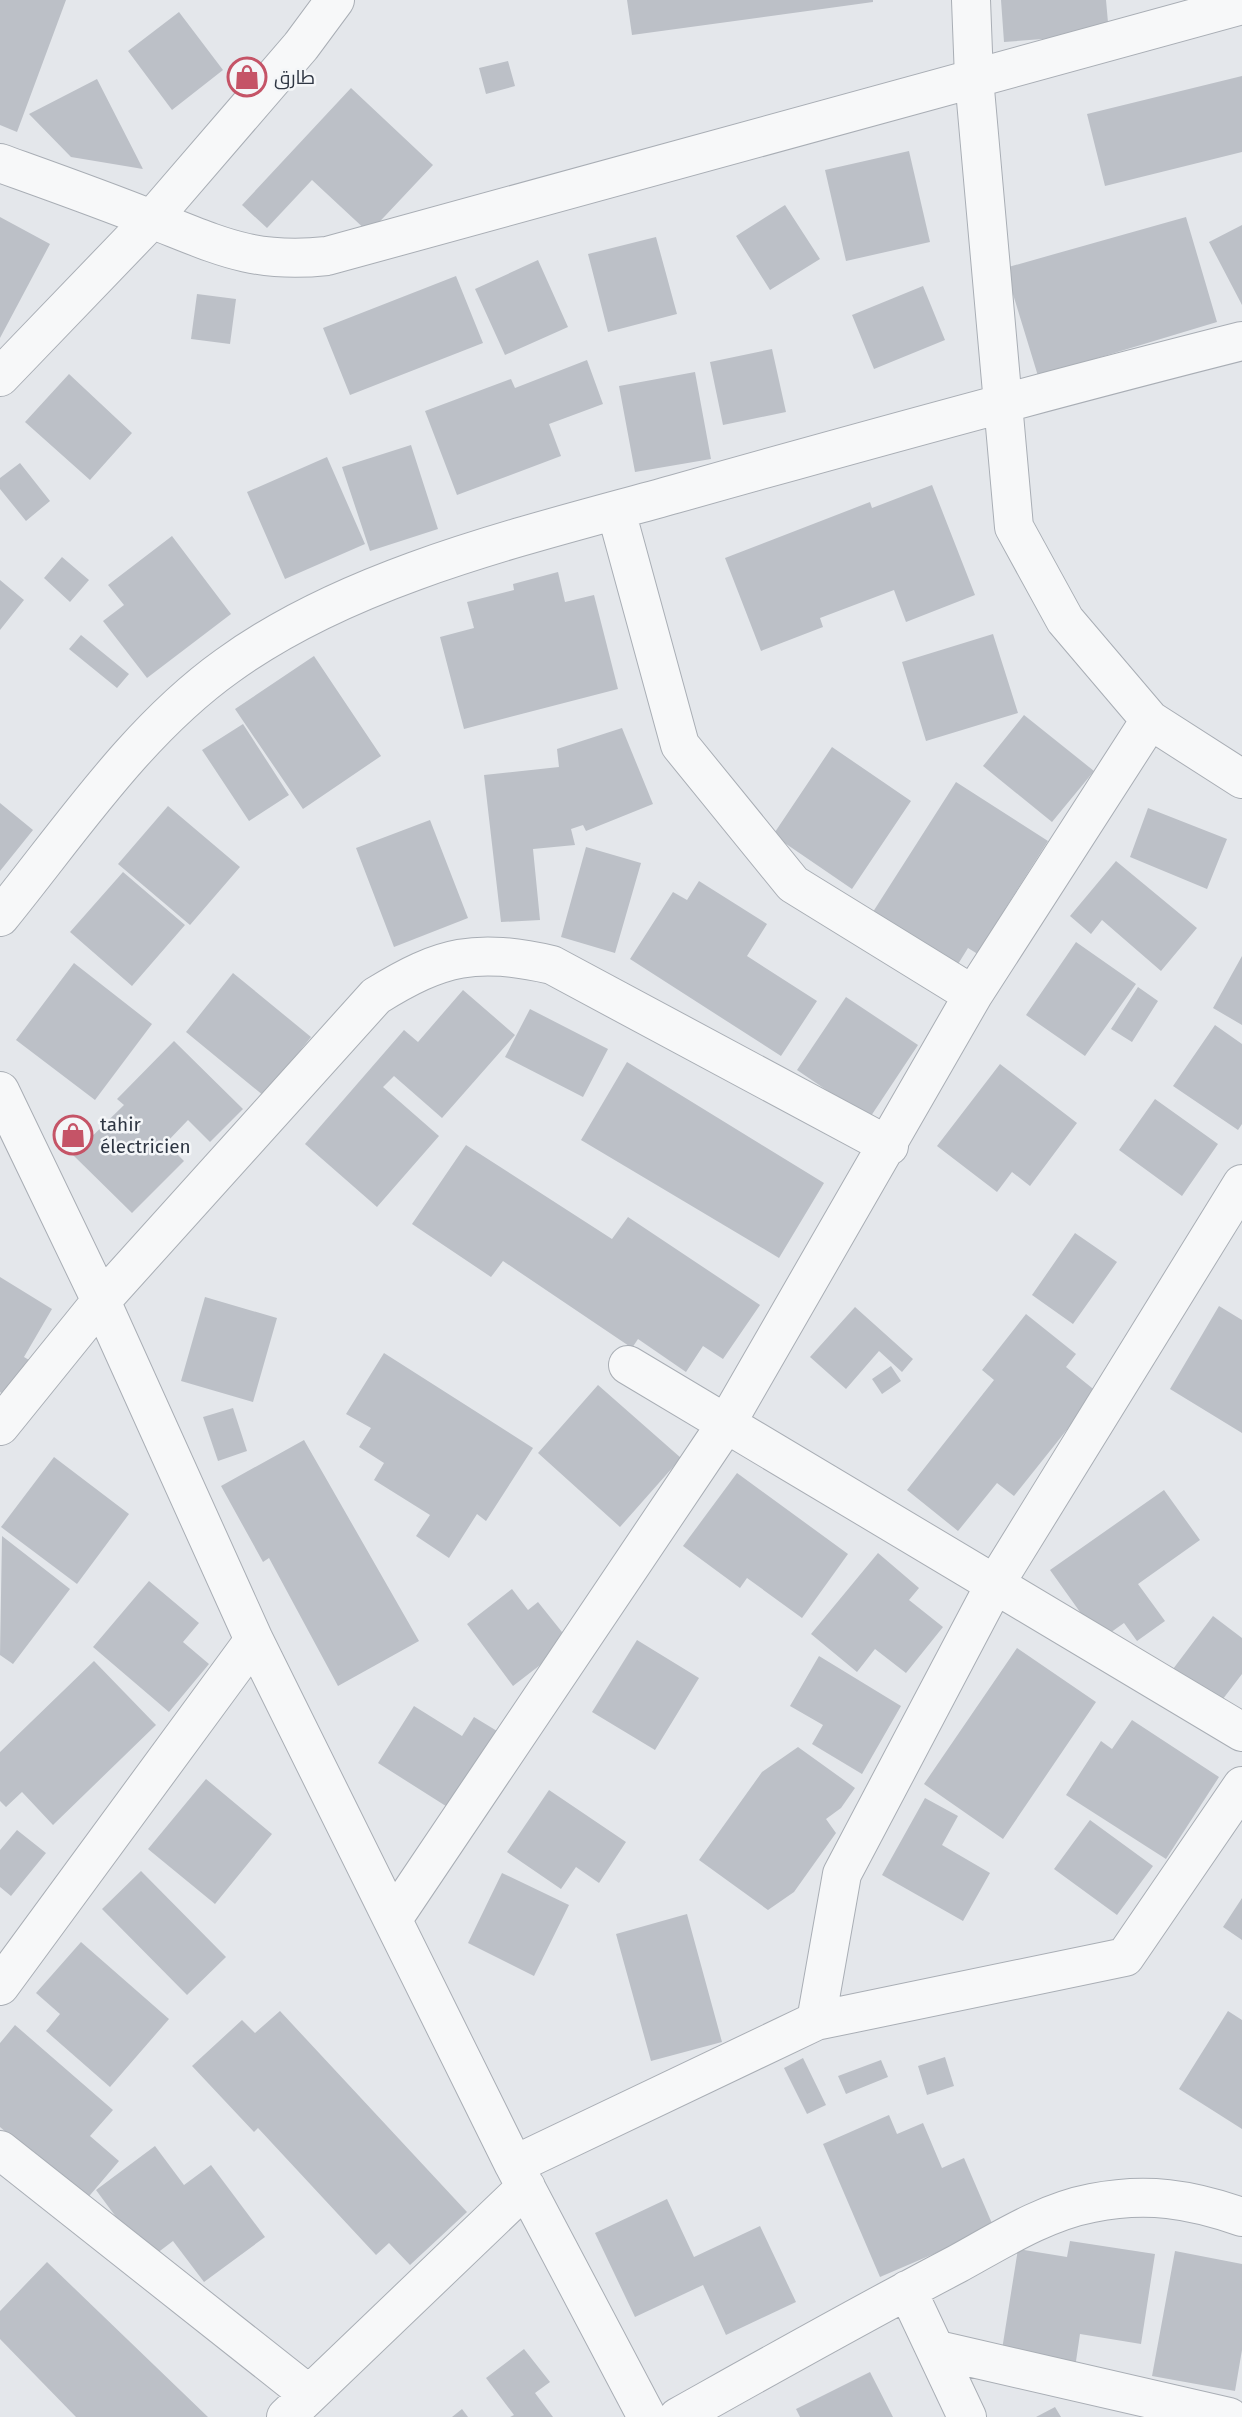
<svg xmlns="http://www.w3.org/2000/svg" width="1242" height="2417" font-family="'Fira Sans',Cairo,sans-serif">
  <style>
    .building { fill: #bcc0c7 }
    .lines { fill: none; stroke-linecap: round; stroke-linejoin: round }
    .minor-casing { stroke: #a9aeb5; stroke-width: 40 }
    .minor { stroke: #f7f8f9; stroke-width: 38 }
    .labels { text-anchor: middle; stroke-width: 5; stroke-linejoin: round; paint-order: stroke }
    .poi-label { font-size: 19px; fill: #2d3542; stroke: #f4f6f8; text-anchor: start }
  </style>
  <rect width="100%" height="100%" fill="#e4e7eb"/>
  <path class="building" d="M0,0H66L17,132L0,125Z
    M627,0H873V2L632,35Z
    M1001,0H1106L1109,34L1004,42Z
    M179,12L223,70L172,110L128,51Z
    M508,61L515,86L486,94L479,68Z
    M1242,76V152L1105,186L1087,114Z
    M97,79L143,169L71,157L29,114Z
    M351,88L433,165L369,233L312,180L267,228L242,205Z
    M909,151L930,242L846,261L825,170Z
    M785,205L820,259L770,290L736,236Z
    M0,217L50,244L0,338Z
    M1186,217L1217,322L1038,376L1005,268Z
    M1242,225V305L1209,242Z
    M656,237L677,314L608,332L588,254Z
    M538,260L568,327L505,355L475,289Z
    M456,276L483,343L350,395L323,328Z
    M923,286L945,340L874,369L852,315Z
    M197,294L236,299L230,344L191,339Z
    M772,349L786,412L723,425L710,362Z
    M587,360L603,404L549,424L561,456L457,495L425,411L511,379L515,388Z
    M695,372L711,459L635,472L619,386Z
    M69,374L132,433L90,480L25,422Z
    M411,445L438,529L370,551L342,467Z
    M327,457L365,544L285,579L247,492Z
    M20,463L50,501L26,521L0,489V478Z
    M932,485L975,595L906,622L894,590L820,618L823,627L761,651L725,558L870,502L872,508Z
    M172,536L231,614L147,678L103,621L124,605L108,585Z
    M62,557L89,580L70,602L44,578Z
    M558,572L565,602L594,595L618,689L464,729L440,637L474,628L467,602L514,590L513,584Z
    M0,580L24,600L0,630Z
    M993,634L1018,713L926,741L902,662Z
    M81,635L129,674L117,688L69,649Z
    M314,656L381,756L303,809L235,709Z
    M1024,715L1094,771L1052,822L983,766Z
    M243,724L289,795L249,821L202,750Z
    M622,728L653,804L586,831L583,825L571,829L575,845L533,849L540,920L501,922L484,775L559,767L557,749Z
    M832,747L911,801L852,889L773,835Z
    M956,782L1048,841L1005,909L1017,917L989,961L968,948L955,969L871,915Z
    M0,803L33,830L0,871Z
    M168,806L240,867L190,925L118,864Z
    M1148,808L1227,839L1207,889L1130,857Z
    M430,820L468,918L394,947L356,848Z
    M586,847L641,863L615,953L561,937Z
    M1116,861L1197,928L1161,971L1102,920L1091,934L1070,916Z
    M123,872L185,925L132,986L70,932Z
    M699,881L767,924L747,956L817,1001L781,1056L630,959L673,892L687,900Z
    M1076,942L1136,984L1085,1056L1026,1015Z
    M1242,956V1025L1213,1008Z
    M74,963L152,1024L95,1100L16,1040Z
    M233,973L311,1037L264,1096L186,1032Z
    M1138,987L1158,1001L1132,1042L1111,1029Z
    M463,990L515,1035L442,1118L394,1076L383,1087L439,1136L377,1207L305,1144L404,1030L418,1042Z
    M846,997L918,1045L869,1119L797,1070Z
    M530,1009L608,1049L583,1097L505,1057Z
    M1215,1025L1242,1044V1124L1238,1130L1173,1086Z
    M174,1041L243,1109L210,1142L188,1120L166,1143L184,1161L132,1213L73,1155L124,1105L117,1099Z
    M627,1062L824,1183L779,1258L581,1140Z
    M1000,1064L1077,1123L1030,1186L1012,1172L997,1192L937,1146Z
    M1155,1099L1218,1144L1182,1196L1119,1150Z
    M466,1145L612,1239L628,1217L760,1305L723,1359L703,1346L686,1372L638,1339L632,1348L503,1261L491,1277L412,1224Z
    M1075,1233L1117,1262L1073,1324L1032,1295Z
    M0,1277L52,1309L24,1357L36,1364L14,1401L0,1392Z
    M205,1297L277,1318L253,1402L181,1381Z
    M1219,1306L1242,1320V1433L1170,1389Z
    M855,1307L913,1359L902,1372L879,1351L846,1389L810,1357Z
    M1026,1314L1076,1354L1066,1367L1097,1392L1014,1496L997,1483L958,1531L907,1490L994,1380L982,1370Z
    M384,1353L533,1448L486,1521L477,1514L449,1558L416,1536L430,1515L374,1480L384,1463L359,1447L371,1428L346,1414Z
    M891,1366L901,1381L882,1394L872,1379Z
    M598,1385L681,1458L620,1527L538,1453Z
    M233,1408L247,1451L218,1461L203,1417Z
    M304,1440L419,1641L338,1686L269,1558L263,1562L221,1486Z
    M54,1457L129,1514L77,1584L1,1527Z
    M737,1473L848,1554L802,1618L747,1578L740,1588L683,1546Z
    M1164,1490L1200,1540L1138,1584L1165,1621L1137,1641L1124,1623L1100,1640L1050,1570Z
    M2,1536L70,1589L13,1664L0,1655Z
    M878,1553L919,1588L909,1600L943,1627L906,1673L875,1649L857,1672L811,1634Z
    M149,1581L199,1623L183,1642L209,1664L169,1712L93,1647Z
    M512,1589L528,1610L538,1602L570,1642L513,1686L467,1624Z
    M1213,1616L1242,1638V1674L1213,1712L1167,1677Z
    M637,1640L699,1678L655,1750L592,1712Z
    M1017,1648L1096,1702L1003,1839L924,1784Z
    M819,1656L901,1706L862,1774L812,1744L823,1725L790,1706Z
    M94,1661L156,1725L53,1825L22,1792L6,1807L0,1801V1752Z
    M414,1706L462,1736L474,1717L497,1731L449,1808L378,1763Z
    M1132,1720L1219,1777L1166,1859L1066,1795L1101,1741L1112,1749Z
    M798,1747L855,1788L841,1808L826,1819L836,1833L794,1892L768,1910L699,1860L762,1772Z
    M206,1779L272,1834L215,1904L148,1849Z
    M549,1790L626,1842L599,1883L576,1867L561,1889L507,1852Z
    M925,1798L958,1816L942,1845L990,1873L963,1921L882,1875Z
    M1090,1820L1153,1866L1117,1915L1054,1869Z
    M17,1830L46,1853L11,1896L0,1887V1850Z
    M141,1871L226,1957L187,1995L102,1909Z
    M502,1873L569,1905L534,1976L468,1943Z
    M1242,1898V1940L1223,1927Z
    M687,1914L722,2042L651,2061L616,1934Z
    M81,1942L169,2019L110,2087L46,2031L60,2014L36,1993Z
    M280,2011L467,2212L410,2265L389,2243L376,2255L258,2128L254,2132L192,2066L242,2020L255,2033Z
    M1228,2011L1242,2020V2129L1179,2089Z
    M15,2025L113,2110L90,2136L119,2161L85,2201L0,2127V2043Z
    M945,2057L954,2086L927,2095L918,2066Z
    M803,2058L826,2105L807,2114L784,2068Z
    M881,2060L888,2077L846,2094L838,2076Z
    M889,2115L897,2134L923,2123L942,2168L964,2158L994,2228L880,2277L823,2144Z
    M155,2146L184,2185L211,2165L265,2237L204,2282L173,2241L148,2260L96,2190Z
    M667,2199L694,2257L760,2226L796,2302L726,2335L703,2285L635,2317L595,2233Z
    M1070,2241L1155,2254L1141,2344L1080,2334L1075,2368L1001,2356L1018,2249L1067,2257Z
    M1175,2251L1242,2264V2350L1235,2391L1152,2376Z
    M47,2262L208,2417H76L0,2339V2311Z
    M524,2349L550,2382L535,2393L553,2417H510L514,2415L486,2378Z
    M870,2372L893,2417H800L796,2409Z
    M1055,2407L1061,2417H1036Z
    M462,2409L468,2417H452Z"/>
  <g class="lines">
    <defs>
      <path id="minor" d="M971,0L974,78L1014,527L1065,620L1150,720L1242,779
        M0,163C50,181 101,199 151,219C218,245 252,264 327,256L1242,5
        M0,377L152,219L301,46L335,0
        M616,511L680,745L793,884L973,995
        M0,917C70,831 136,731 227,666C352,575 528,535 675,494C863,441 1052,389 1242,341
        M0,1091L101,1301L254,1640L514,2165L647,2417
        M628,1365L1242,1732
        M0,1426L101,1301L376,996C442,955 476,948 552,965L889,1146
        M393,1919L726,1424L973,995L1150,720
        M0,1986L254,1640
        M816,2021L842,1874L995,1584L1242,1184
        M0,2150L307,2393
        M514,2165L816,2021L1125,1957L1242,1786
        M907,2290L967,2417
        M938,2350L1229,2417
        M286,2417L526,2187
        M678,2417C771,2365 863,2313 957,2264C999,2241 1044,2212 1092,2203C1147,2192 1190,2199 1242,2217"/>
    </defs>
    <use href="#minor" class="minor-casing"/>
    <use href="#minor" class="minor"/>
  </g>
  <defs>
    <symbol id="shop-ring" viewBox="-11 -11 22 22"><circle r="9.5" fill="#f4f6f8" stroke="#c55467" stroke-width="1.5"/><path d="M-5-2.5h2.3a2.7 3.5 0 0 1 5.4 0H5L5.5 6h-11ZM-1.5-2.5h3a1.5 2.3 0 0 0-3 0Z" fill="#c55467"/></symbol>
  </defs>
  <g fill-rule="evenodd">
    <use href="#shop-ring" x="225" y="55" width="44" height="44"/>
    <use href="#shop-ring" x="51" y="1113" width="44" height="44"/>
  </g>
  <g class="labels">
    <g class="poi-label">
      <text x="274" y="84">طارق</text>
      <text x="100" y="1131">tahir<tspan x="100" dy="22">électricien</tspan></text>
    </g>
  </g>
</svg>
